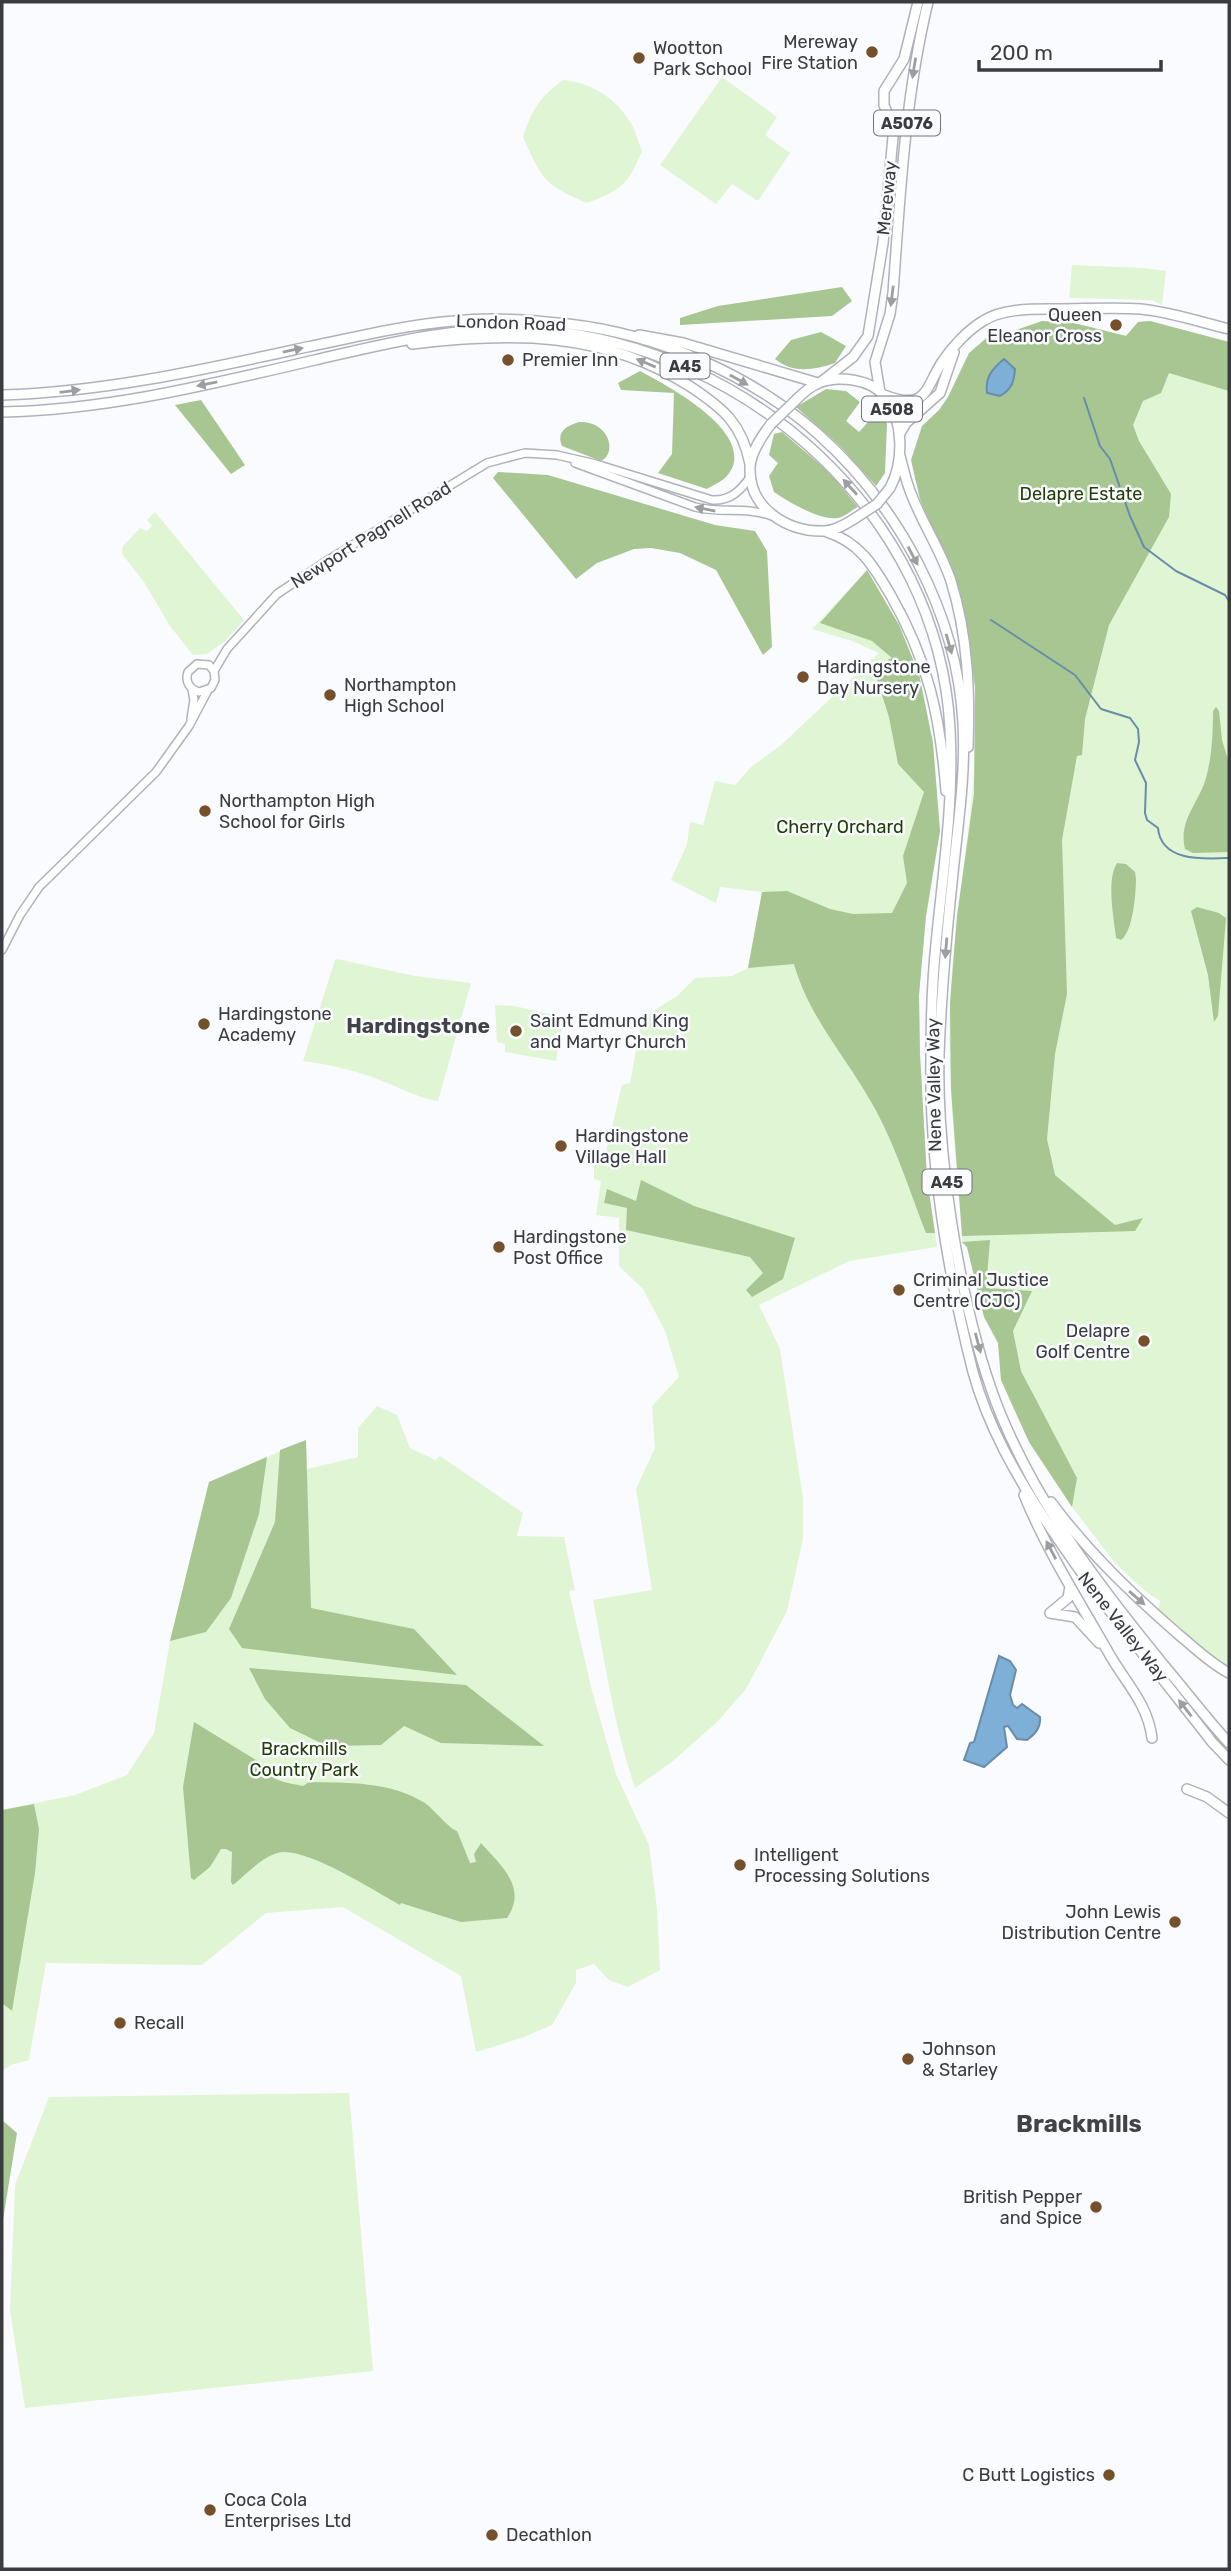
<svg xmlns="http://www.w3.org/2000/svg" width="1231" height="2571" font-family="Rubik,sans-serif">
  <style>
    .green { fill: #e0f5d4 }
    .forest { fill: #a7c692 }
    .water { fill: #7dafd7; stroke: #698caa; stroke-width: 2 }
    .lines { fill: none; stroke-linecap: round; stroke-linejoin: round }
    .stream { stroke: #698caa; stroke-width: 2 }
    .secondary-casing { stroke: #afb2ba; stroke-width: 10 }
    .highway-casing { stroke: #afb2ba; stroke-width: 12 }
    .secondary { stroke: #fff; stroke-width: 7 }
    .highway { stroke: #fff; stroke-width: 9 }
    .highway-bridge-casing { stroke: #afb2ba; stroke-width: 12; stroke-linecap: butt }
    .highway-bridge { stroke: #fff; stroke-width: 9 }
    .oneway { fill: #9d9ea0 }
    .poi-dot { fill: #75512b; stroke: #fafbfe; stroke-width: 2.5 }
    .labels { text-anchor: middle; stroke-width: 5; stroke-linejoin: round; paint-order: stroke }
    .shield { fill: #fafbfe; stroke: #747579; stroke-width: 2 }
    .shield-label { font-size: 16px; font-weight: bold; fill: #3b3c40 }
    .poi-label { font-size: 18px; fill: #3b3c40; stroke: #fafbfe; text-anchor: start }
    .street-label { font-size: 18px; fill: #3b3c40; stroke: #fafbfe }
    .park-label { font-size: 18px; fill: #223e06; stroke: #fafbfe }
    .quarter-label { font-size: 21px; font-weight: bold; fill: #414349; stroke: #fafbfe }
    .district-label { font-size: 24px; font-weight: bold; fill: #414349; stroke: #fafbfe }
  </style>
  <rect width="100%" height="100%" fill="#fafbfe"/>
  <path class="green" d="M722,77L777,117L765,135L790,153L758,201L732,184L716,204L660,165Z
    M563,80C591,83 613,96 629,120C635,128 638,141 642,151C628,185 621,190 587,203C543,184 542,179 523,137C532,109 540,97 563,80Z
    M1072,265L1143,268L1166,271L1162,305L1152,300L1069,298Z
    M1042,321L1074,323L1126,336L1138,322L1150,321L1229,342V1666L1200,1648L1158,1609L1160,1601L1145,1591L1115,1563L1072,1507L1029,1442L1001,1380L998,1343L984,1317L967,1247L962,1242C964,1217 959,1189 956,1163C952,1110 948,1057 950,1004C955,870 998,735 962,602C950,557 926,517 913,473Z
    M155,512L244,620L225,641L207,654L193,655L170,626L144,582L122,554L123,546L140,528L147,531L152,526L147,520Z
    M867,570L899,625L919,674L933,743L940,831L926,916L919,995L920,1054L927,1178L937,1247L849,1261L759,1305L780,1349L803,1498V1539L787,1611L746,1689L717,1722L673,1761L635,1788C614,1727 605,1662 593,1600L652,1590L636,1489L655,1448L652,1406L679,1377L665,1331L643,1289L619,1266V1218L596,1215L601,1181L594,1179V1162L604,1160L622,1085L630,1083L642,1018L677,996L695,978L732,976L748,968L762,892L720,887L716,903L671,880L687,844L690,822L703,825L715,781L735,785L751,767L781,745L879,653L852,641L812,629Z
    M337,959L415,976L471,983L438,1101C414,1097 395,1085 372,1077C349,1069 327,1064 303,1061L335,960Z
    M495,1005L514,1006L564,1017L556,1061L505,1052V1044L497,1042Z
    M377,1406L397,1415L410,1448L435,1460L440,1456L523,1513L517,1536L564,1537L575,1590L569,1591L592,1691L616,1774L649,1845L657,1909L660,1970L628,1987L609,1980L594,1964L576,1970V1983L552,2025L524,2037L476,2052L461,1976L343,1907L266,1913L202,1965L46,1963L29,2060L11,2065L2,2071V1810L75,1795L127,1775L154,1733L170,1641L209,1482L306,1440L307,1469L358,1457V1428Z
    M349,2093L373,2371L25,2408L10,2310L15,2185L49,2097Z"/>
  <path class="forest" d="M842,287L852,301L832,316L680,325V318L718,306Z
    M1042,321L1074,323L1126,336L1138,322L1150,321L1229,342V391L1169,373L1161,393L1143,401L1133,425L1139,441L1171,494L1169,517L1109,625L1085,719L1082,755L1077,756L1062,840L1067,994L1055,1054L1047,1139L1055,1175L1115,1225L1143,1218L1135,1231L962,1236L951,1089L950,1003L957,916L974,794L975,687L962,601L920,499L911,460L922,426L939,410L948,397L969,353L991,334L1013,331Z
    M821,332L846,346L835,363C814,370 793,374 775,359L791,340Z
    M640,371C668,386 763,436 726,477C721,482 713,485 707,489L658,473L672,454L674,393L621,390L618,383Z
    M826,389L846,391L860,402L846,421L859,432L880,409L887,424L885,473L876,486L839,445L796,407Z
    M201,400L245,465L231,474L175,405Z
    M579,422C587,422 595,423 602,430C611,438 613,455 601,461L562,446C556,432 566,426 579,422Z
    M782,432L829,472L858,507C852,510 844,517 838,518C820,521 789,502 774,492L769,476L778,463L769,455L774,434Z
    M498,472L548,475L715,525L755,531L767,551L772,647L763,655L716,570L680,553L651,548L634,549L597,563L576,579L493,478Z
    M867,570L899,625L919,674L933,743L940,831L926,916L919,995L920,1054L927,1178L935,1233H926C908,1187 893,1137 867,1095C841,1051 808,1014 794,964L748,968L762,892L787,891L830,909L853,914L892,913L907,883L903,856L924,792L898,764L889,717L873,667L892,658L872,641L820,623Z
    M1216,707L1219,711L1222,740L1229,763V852L1193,853L1185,849C1178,820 1199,803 1206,778C1212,757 1213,733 1213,711Z
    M1117,863L1126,864L1135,872L1136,879C1136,893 1133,932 1121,940L1116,938C1114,918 1106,881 1117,863Z
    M1197,907L1219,913L1226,918L1218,1016L1214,1022L1208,975L1191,911Z
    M641,1180L694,1206L795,1238L783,1279L752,1297L746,1290L763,1273L750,1257L626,1230L627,1208L604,1203L607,1189L636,1201Z
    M990,1240L986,1288L1032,1291L1013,1331L1021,1371L1077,1478L1072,1507L1029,1442L1001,1380L998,1343L984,1317L967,1247L962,1242Z
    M306,1440L311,1608L414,1629L457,1675L242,1648L229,1629L275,1522L280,1450Z
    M267,1457L259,1514L231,1598L206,1632L170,1641L209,1482Z
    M249,1668L466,1685L544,1746L441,1743L404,1726L381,1745L327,1746L290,1728L265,1699Z
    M194,1722L266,1766C268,1782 290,1783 303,1786L309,1782C349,1783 389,1781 425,1803C435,1810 448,1828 457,1831L470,1863L476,1862L474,1854L481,1843C501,1866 528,1887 507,1918L461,1922L401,1903L400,1905C373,1890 311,1850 282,1852C265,1854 246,1874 233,1885L231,1882L232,1852L226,1849H221L210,1867L194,1880L191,1878L183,1787Z
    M34,1804L39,1829L35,1873L12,2011L2,2003V1810Z
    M2,2120L17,2133L2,2226Z"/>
  <path class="water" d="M1004,359L1015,369C1014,382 1012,389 1000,396L987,393C985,377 992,369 1004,359Z
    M999,1656L1010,1661L1016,1670L1010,1695L1013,1705L1017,1708L1022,1704L1040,1717C1041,1728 1035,1734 1027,1740L1017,1739L1008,1726L1004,1727L1007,1747L984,1767L964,1760L970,1743L974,1742Z"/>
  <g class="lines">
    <path class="stream" d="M1084,398L1100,446L1110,459L1130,516L1144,547L1176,571L1225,595L1229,601
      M991,620L1075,675L1101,709L1130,718L1138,729L1139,742L1135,760L1146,783L1145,813L1147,820L1158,828C1161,862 1203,859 1229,858"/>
    <defs>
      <path id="secondary" d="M575,463L695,507C721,514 746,506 772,516
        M214,671L209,665L197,664L188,672C185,681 189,689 199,692L211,688L215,680L214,671L227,649L277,594L328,560L487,463L525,453L557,455L596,464L712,500C731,501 741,490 751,476
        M191,719L194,700L192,689
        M2,950L20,915L39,887L156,772L189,726L208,690"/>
      <path id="highway" d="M639,335L683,343L818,383
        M412,344C511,332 604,331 691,387C724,409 742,424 750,464
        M821,382L853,357L868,336L883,243L893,137L892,125L884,105V91L904,59L918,2
        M880,392L875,362L890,314L893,293C900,196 905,97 928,2
        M2,395C105,392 206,369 307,347C356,337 404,325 454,321C492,317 530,320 568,324C657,334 750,374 817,433C899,506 957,613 963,723C966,777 957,830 952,883C946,940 941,998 939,1055C937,1128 949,1222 965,1294C974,1335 985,1376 1001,1415C1039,1507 1100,1587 1163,1664C1185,1690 1206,1718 1229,1743
        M884,395C927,411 924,391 942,362C952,347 968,330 983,321C1003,308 1033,309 1056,309C1084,309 1113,307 1141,309C1171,312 1200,322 1229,329
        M797,399C803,393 811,386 819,383C837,375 871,379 884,396C904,420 904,462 890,488
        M2,412C108,410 211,384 315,360C388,343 462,324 539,330C747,346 939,514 950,729C954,802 943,872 936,944C932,982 931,1020 931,1058C929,1163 947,1270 973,1372C988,1427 1017,1477 1048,1524C1098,1600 1156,1670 1212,1742L1229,1760
        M771,424C762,436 750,453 750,468C749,509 788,532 824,531C835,531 846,524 854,519
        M899,435L906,423L940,393L954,352
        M900,456C903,467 905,477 909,488C920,520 940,548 951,581C968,636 970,691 968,747
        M827,532C859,542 873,565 890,594C928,660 940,715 946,791
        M1024,1495C1047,1551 1081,1604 1111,1657C1127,1684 1148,1705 1152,1738
        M1051,1502C1088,1552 1131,1593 1178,1634C1195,1648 1210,1663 1229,1673
        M1050,1613L1075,1617L1099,1643
        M1050,1613L1068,1598L1070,1586
        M1187,1789L1207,1797L1229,1813"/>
    </defs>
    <use href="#secondary" class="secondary-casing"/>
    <use href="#highway" class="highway-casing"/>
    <use href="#secondary" class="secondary"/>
    <use href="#highway" class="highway"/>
    <defs>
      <path id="highway-bridge" d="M771,424L797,399
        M854,519L877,504L890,488"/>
    </defs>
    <use href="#highway-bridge" class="highway-bridge-casing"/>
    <use href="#highway-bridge" class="highway-bridge"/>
  </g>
  <defs><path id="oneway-solid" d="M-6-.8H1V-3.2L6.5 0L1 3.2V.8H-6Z" transform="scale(1.75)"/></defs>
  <g class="oneway">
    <use href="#oneway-solid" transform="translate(914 68) rotate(99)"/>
    <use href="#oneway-solid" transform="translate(892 296) rotate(97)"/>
    <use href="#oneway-solid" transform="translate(293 350) rotate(-12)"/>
    <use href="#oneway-solid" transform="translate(646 363) rotate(-157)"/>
    <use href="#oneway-solid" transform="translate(739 380) rotate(29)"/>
    <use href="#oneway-solid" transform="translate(207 384) rotate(168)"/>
    <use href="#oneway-solid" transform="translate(70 391) rotate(-7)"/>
    <use href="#oneway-solid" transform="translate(850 487) rotate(-132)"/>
    <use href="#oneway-solid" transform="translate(705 509) rotate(-169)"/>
    <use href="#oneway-solid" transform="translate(913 556) rotate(62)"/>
    <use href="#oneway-solid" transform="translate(949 644) rotate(74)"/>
    <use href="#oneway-solid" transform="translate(946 948) rotate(95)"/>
    <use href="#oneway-solid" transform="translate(978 1343) rotate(75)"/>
    <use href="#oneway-solid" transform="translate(1051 1550) rotate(-118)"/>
    <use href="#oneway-solid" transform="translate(1137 1598) rotate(41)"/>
    <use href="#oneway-solid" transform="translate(1185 1708) rotate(-128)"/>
  </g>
  <g class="poi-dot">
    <circle cx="872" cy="52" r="7"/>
    <circle cx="639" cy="58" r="7"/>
    <circle cx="1116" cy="325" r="7"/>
    <circle cx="508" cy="360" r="7"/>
    <circle cx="803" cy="677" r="7"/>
    <circle cx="330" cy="695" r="7"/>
    <circle cx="205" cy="811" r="7"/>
    <circle cx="204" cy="1024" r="7"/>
    <circle cx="516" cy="1031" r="7"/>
    <circle cx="561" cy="1146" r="7"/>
    <circle cx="499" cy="1247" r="7"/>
    <circle cx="899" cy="1290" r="7"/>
    <circle cx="1144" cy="1341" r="7"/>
    <circle cx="740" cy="1865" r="7"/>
    <circle cx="1175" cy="1922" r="7"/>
    <circle cx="120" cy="2023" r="7"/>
    <circle cx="908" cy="2059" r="7"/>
    <circle cx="1096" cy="2207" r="7"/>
    <circle cx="1109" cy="2475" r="7"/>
    <circle cx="210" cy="2510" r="7"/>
    <circle cx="492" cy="2535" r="7"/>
  </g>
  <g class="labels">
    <g class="shield">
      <rect x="874" y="110.5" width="66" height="25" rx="5"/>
      <rect x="660.5" y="353.5" width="49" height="25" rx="5"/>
      <rect x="862" y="396.5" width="60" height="25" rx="5"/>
      <rect x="922.5" y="1169.5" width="49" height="25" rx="5"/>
    </g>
    <g class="shield-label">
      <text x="907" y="129">A5076</text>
      <text x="685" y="372">A45</text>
      <text x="892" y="415">A508</text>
      <text x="947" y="1188">A45</text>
    </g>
    <g class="poi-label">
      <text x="858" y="48" text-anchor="end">Mereway<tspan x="858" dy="21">Fire Station</tspan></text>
      <text x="653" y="54">Wootton<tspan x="653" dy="21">Park School</tspan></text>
      <text x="1102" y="321" text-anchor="end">Queen<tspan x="1102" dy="21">Eleanor Cross</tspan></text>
      <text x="522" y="366">Premier Inn</text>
      <text x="817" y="673">Hardingstone<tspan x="817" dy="21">Day Nursery</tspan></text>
      <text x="344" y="691">Northampton<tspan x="344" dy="21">High School</tspan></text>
      <text x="219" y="807">Northampton High<tspan x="219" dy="21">School for Girls</tspan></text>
      <text x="218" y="1020">Hardingstone<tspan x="218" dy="21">Academy</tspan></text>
      <text x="530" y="1027">Saint Edmund King<tspan x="530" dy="21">and Martyr Church</tspan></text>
      <text x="575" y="1142">Hardingstone<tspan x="575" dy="21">Village Hall</tspan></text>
      <text x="513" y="1243">Hardingstone<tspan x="513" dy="21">Post Office</tspan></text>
      <text x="913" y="1286">Criminal Justice<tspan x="913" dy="21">Centre (CJC)</tspan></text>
      <text x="1130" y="1337" text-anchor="end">Delapre<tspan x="1130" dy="21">Golf Centre</tspan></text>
      <text x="754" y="1861">Intelligent<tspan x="754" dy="21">Processing Solutions</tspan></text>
      <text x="1161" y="1918" text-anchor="end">John Lewis<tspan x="1161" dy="21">Distribution Centre</tspan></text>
      <text x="134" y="2029">Recall</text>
      <text x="922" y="2055">Johnson<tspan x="922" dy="21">&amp; Starley</tspan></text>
      <text x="1082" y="2203" text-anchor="end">British Pepper<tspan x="1082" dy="21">and Spice</tspan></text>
      <text x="1095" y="2481" text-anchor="end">C Butt Logistics</text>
      <text x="224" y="2506">Coca Cola<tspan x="224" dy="21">Enterprises Ltd</tspan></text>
      <text x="506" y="2541">Decathlon</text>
    </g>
    <g class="street-label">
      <text transform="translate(887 198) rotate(-84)" y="6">Mereway</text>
      <text transform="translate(511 323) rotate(2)" y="6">London Road</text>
      <text transform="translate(371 535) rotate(-32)" y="6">Newport Pagnell Road</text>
      <text transform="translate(934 1085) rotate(-91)" y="6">Nene Valley Way</text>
      <text transform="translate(1123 1627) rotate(52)" y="6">Nene Valley Way</text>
    </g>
    <g class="park-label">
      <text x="1081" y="500">Delapre Estate</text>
      <text x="840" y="833">Cherry Orchard</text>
      <text x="304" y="1755">Brackmills<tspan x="304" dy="21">Country Park</tspan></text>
    </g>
    <g class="quarter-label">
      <text x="418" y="1033">Hardingstone</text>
    </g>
    <g class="district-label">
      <text x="1079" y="2132">Brackmills</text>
    </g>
  </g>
  <rect width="1231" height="2571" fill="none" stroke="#3b3c40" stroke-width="7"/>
  <path d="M979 60v10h182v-10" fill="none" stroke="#3b3c40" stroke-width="3.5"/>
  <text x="990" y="60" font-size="21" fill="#3b3c40" stroke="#fafbfe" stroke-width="5" paint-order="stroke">200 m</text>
</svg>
